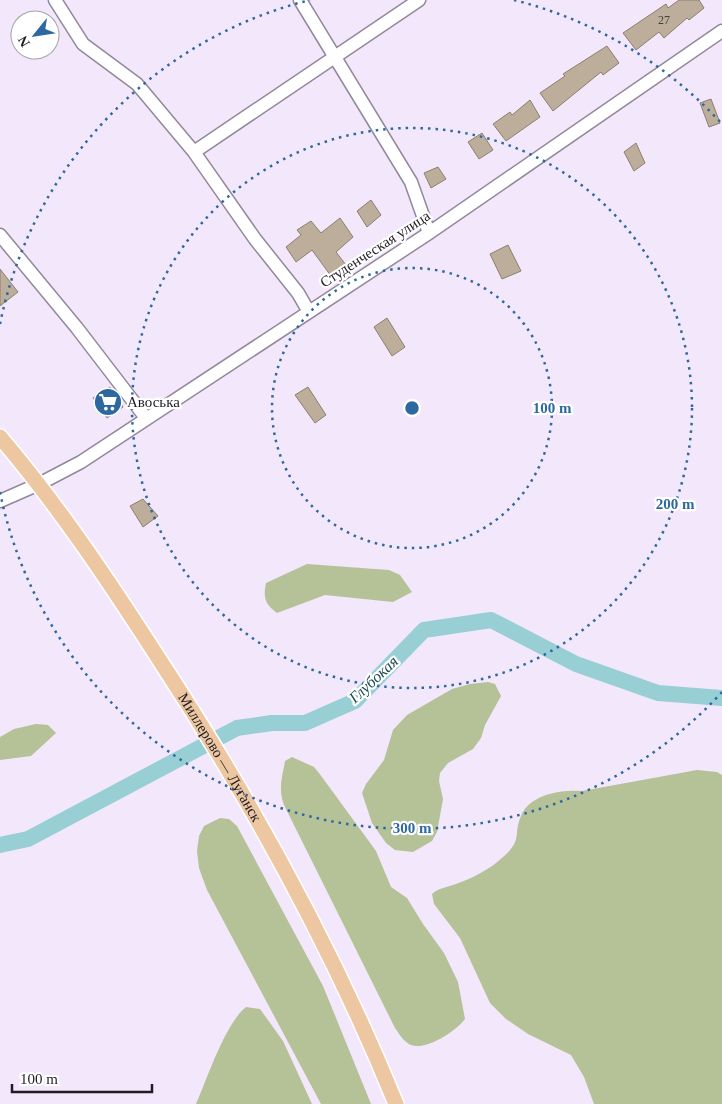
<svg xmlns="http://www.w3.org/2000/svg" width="722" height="1104" font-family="'Times New Roman',serif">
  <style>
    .forest { fill: #b5c197 }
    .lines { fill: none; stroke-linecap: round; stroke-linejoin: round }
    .river { stroke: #97cfd5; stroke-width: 16 }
    .building { fill: #bdae9c; stroke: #8d7f6e }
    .minor-casing { stroke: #92889a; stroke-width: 15 }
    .major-casing { stroke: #fff; stroke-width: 18 }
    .minor { stroke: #fff; stroke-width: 12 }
    .major { stroke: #ecc7a1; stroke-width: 15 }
    .ring { fill: none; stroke: #2d69a0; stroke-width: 2.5; stroke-dasharray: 2.5 5 }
    .labels { text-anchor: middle; stroke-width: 4.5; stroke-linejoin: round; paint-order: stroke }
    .number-label { font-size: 12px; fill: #474041 }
    .street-label { font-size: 15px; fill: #201c23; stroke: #fff }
    .poi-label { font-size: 15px; fill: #201c23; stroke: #fff; text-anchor: start }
    .water-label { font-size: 16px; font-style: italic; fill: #1a4c51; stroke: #fff }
    .centre { fill: #2d69a0; stroke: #fff; stroke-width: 2.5 }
    .ring-label { font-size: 15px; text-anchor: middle; font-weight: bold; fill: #2d69a0; stroke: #fff; stroke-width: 4.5; stroke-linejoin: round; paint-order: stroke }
  </style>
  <rect width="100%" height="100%" fill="#f3e7fc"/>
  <path class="forest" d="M307,564L389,570L400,575L412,592L393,602L325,595L277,613C265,604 263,598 266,583Z
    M488,682L495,684L501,696L485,725L481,738L473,749L448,763L440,773L439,781L443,799L437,832L432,841L413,852L395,850L386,843L372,823L362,793L366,784L384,760L393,730L407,715L452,689L470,684Z
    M36,724L48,725L56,733L31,756L0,760V737L14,729Z
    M292,757L314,767L319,773L376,851L391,887L407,898L423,924L444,953L458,982L465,1019C456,1031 426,1051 411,1045C404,1042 400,1035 395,1028L284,805C278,789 282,778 285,761Z
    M697,770L717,772L722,775V1104H594L584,1077L571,1055L528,1034L506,1019L490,1003L460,938L434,904L432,894C438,888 448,887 456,884C471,879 492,868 503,857C523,840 513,834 521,816C530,794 561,790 582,791Z
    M220,818L229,819L237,826L323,986L371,1104H321L207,890L199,868L197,851L199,836L204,826Z
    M246,1007L260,1009L283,1041L312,1104H196C208,1077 225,1024 246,1007Z"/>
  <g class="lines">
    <path class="river" d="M0,845L28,839L237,728L272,723H305L355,701L424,630L491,620L576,664L658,693L722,698"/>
  </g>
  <path class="building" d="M679,0H699L704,8L689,20L687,18L664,38L659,32L636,50L623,33L666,4L668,8Z
    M607,46L619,63L603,75L601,72L553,111L540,93L565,76L563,74Z
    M711,99L720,123L709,127L700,103Z
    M530,100L540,117L506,141L493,124L510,112L512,115Z
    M482,133L493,150L479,159L468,142Z
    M636,143L645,163L634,171L624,152Z
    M438,167L446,179L431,188L424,173Z
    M371,200L381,215L367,227L357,211Z
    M340,218L353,237L336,252L346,265L331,276L312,250L296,262L286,247L301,235L297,230L311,221L321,233Z
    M508,245L521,271L502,279L490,254Z
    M0,269L18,292L0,306Z
    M387,318L405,347L392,356L374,327Z
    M110,387L123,407L107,418L93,398Z
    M308,387L326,415L315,423L295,395Z
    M143,499L158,516L143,527L130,506Z"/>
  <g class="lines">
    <defs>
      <path id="minor" d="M55,0L83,44L137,84L194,152L255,239L298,293L309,312
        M300,0L411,182L429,233
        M194,152L419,0
        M0,235L77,328L146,418
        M0,501L39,484L81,462L429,233L722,31"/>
      <g id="major">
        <path id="s1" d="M0,437C58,505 108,580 157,656C250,798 332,947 396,1104"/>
      </g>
    </defs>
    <use href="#minor" class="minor-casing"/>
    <use href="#major" class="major-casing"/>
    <use href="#minor" class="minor"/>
    <use href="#major" class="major"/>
  </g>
  <g class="ring">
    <circle cx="412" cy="408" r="140"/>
    <circle cx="412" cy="408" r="280"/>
    <path d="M722 692A420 420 0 0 1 0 492M0 324A420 420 0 0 1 310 0M514 0A420 420 0 0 1 722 124"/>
  </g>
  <defs>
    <symbol id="supermarket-disc" viewBox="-11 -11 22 22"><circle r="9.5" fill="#2d69a0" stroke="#fff"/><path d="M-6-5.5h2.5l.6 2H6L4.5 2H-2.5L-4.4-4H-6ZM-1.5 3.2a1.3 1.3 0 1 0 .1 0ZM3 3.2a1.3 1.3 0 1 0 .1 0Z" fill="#fff"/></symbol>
  </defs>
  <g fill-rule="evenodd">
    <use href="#supermarket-disc" x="92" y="386" width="32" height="32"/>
  </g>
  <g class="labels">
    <g class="number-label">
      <text x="664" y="24">27</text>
    </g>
    <g class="street-label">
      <text transform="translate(375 249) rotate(-33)" y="5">Студенческая улица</text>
      <text dy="5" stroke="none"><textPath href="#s1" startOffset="389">Миллерово — Луганск</textPath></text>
    </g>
    <g class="poi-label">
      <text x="127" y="407">Авоська</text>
    </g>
    <g class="water-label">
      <text transform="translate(373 679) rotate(-43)" y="6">Глубокая</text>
    </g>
  </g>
  <circle cx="412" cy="408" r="8" class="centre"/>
  <g class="ring-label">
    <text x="552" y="413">100 m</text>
    <text x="675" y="509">200 m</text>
    <text x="412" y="833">300 m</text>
  </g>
  <g transform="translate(35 35) rotate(240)"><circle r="24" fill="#ffffff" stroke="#a6a4a7"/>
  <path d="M0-4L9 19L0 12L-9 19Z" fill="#2d69a0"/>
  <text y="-8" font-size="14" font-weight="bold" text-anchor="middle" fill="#201c23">N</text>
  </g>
  <path d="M12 1084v8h140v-8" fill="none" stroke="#201c23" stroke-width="2.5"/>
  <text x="20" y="1084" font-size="15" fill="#201c23" stroke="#ffffff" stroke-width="4" paint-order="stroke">100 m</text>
</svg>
